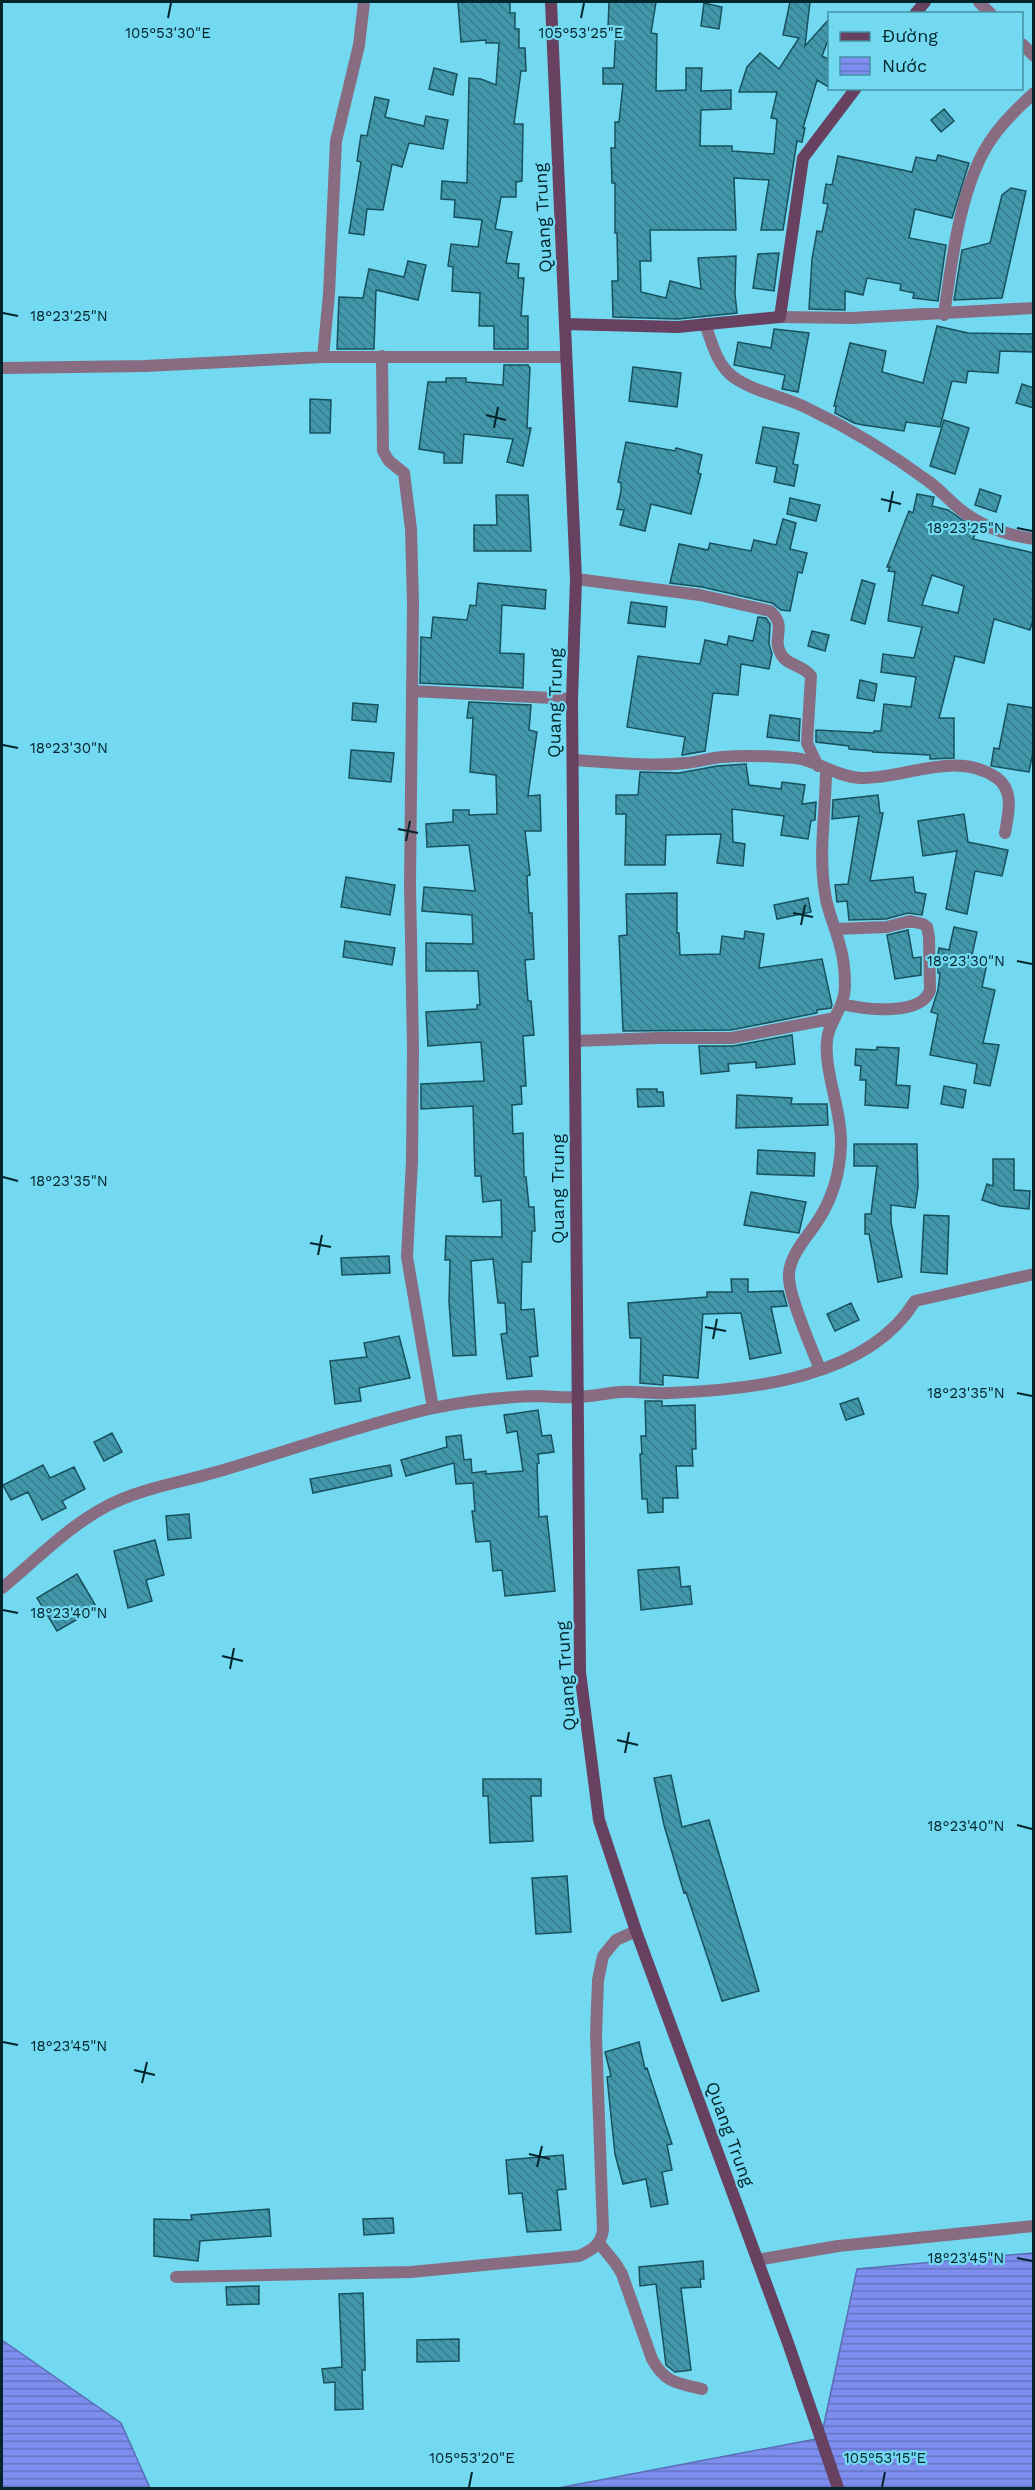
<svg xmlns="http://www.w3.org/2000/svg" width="1035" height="2490" font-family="'Work Sans',sans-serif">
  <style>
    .water { fill: url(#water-rules); stroke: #586eb4; stroke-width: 1.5 }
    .building { fill: url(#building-back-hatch); stroke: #18515d; stroke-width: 1.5; fill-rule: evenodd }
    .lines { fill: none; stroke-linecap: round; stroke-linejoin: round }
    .street { stroke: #886c81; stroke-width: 12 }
    .secondary { stroke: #67415f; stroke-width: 12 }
    .ticks { fill: none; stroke: #02242b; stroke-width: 2 }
    .labels { text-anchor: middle; stroke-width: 4.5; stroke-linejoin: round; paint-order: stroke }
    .street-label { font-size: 18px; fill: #02242b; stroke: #72d9f1 }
    .ticks-label { font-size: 15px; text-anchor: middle; fill: #02242b; stroke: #72d9f1; stroke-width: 4.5; stroke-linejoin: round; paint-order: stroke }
  </style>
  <defs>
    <pattern id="water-rules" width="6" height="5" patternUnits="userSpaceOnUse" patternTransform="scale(1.5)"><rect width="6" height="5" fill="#7d8eef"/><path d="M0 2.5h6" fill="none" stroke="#6474c2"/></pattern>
    <pattern id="building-back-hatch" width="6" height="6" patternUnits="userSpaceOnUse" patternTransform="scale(1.5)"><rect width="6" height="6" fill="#4298aa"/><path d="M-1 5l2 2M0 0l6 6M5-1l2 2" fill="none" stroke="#357c8b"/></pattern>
  </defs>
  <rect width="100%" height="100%" fill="#72d9f1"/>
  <path class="water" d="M1033,2253V2488H558L821,2438L857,2269Z
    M2,2340L121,2423L150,2488H2Z"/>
  <path class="building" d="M458,2H510V13H515V29H519V48H525L526,71H521L514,124H523L522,181L516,182V197H501L495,229L512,232L506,263L519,264L518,278H524L521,316H528V349H494V326H479L480,293L452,291L453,267L448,266L451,244L478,247L482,220L454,217L455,200L441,199L442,181L467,183L469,78L481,79L496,85L499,43H486V40L461,42Z
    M609,2H656L651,33L657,34L656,91L686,90V68H702L701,91L731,90V109L701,110L700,146H732V151L774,154L777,119L771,118L777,92H739L747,67L760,53L779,69L799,38L783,35L790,2H810L805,46L830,18V35L822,56L830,60V88L817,80L803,128H805L802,142L797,141L783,230H761L769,180L734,178L736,230H650L651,261H640L641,292L666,298L670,281L701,289L698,258L736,256L735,294L737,313L678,319L613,317L612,281H618L617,233H615V183H612L611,148H615V122H619L623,84H603V68H614L616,28H608Z
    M704,3L722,7L719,29L701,26Z
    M434,68L457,74L453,95L429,89Z
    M375,97L389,100L385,117L424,126L426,116L448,120L443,149L409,143L402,167L392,164L383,210L367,209L364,235L349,233L361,162L357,161L361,135L367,136Z
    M944,109L954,121L941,132L931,120Z
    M938,155L969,163L952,218L915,209L909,238L946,245L938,301L913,298L914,293L900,290L901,284L867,278L863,295L845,291V310L809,309L812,259L817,231L822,232L828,204L823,203L826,184L832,185L838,156L912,172L916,157L936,161Z
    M1011,188L1026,191L1002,298L954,300L962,250L990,243L1002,195Z
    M779,253L774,291L753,288L758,254Z
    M408,261L426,265L418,300L376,290L374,349H337L339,297L363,298L369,269L404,277Z
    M937,326L968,333L1034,334V352L1000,351L998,373L968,371L966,383L952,381L940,427L906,422L904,431L863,425L854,423L835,413L836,406H834L850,343L886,351L882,372L923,383Z
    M774,329L809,333L798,392L782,389L785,375L734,365L738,342L771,348Z
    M504,365H528L530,368L527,428H531L523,466L507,462L513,439L464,434L462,463H444V453L419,449L428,382H446V378H466V382L503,385Z
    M633,367L681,373L677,407L629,401Z
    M1022,384L1034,388V408L1016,403Z
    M310,399L331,400L330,433H310Z
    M944,420L969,428L955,474L930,466Z
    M763,427L799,433L793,464L798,465L794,486L774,482L777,467L756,463Z
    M626,442L675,451L676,448L702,455L698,473L701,474L691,514L651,504L645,531L620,525L624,510L617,509L621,491V483L618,482Z
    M980,489L1001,496L996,512L975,505Z
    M917,494L934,497L932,506L948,510L977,530L973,539L1034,553V617L1030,630L994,619L984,663L955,656L939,718H954V758L930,759V755L873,752V751L849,749V746L816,742V730L874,733V731H881L884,704L911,707L916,677L881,672L883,654L914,658L922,627L888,621L895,572L888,571L890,567H887L909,511L913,513ZM932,575L964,586L958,613L922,605Z
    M496,495H528L531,551H474V525H497Z
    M790,498L820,505L816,521L787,514Z
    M783,519L796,523L790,549L807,553L802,573L798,572L790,611L781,610L772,603L702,587L670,583L679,544L708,550L710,543L751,551L754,540L776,545Z
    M862,580L875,584L865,624L851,620Z
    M478,583L546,590L545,609L502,605L500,653L524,654L523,688L420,683L421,637L431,638L433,617L467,620L470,605L476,606Z
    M631,602L667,607L665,627L628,623Z
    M758,617L766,618L770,624L769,644L772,654L769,669L741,664L738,695L713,693L705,751L682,755L685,737L627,727L638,656L700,664L705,640L727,645L729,636L753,641Z
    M812,631L829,635L825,651L808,646Z
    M860,680L877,684L874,701L857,698Z
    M469,702L531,705L529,730L537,732L528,796L540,795L541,831H525L530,875L527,876L529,913H532L534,959L525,960L528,1001H531L534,1035L523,1036L526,1086H521L522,1104L512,1105L513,1134L523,1133L524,1177H526L529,1207H534L535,1231H532L531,1262H522L521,1310L534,1309L538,1356L530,1357L532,1376L507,1379L501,1334L507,1333L505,1303H498L493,1259L471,1261L476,1355L453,1356L449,1302L450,1260H445L446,1236L502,1237L501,1200L483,1202L481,1176H475L473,1106L421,1109V1084L484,1081L481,1042L428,1046L426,1012L477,1009V1005H480L478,971H426V943L473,944L472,915L422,911L424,887L475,891L469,845L427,847L426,824L453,822V810H469V815L497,814L496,775L470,772L473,718H467Z
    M353,703L378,705L376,722L352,720Z
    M1008,704L1034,708V747L1029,772L991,766L994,748L999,749Z
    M770,715L800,719L799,741L767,737Z
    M351,750L394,753L391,782L349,778Z
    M746,764L749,785L781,789L782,782L805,785L802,804L816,802L815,820L811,821L808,839L781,835L784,816L732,809L733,842L745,844L743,866L717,863L721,834L666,835L665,865H625L626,814H616V795H638L640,772L679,773L717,766Z
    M878,795L880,813H883L870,881L913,877L915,892L926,894L922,915L908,913L886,919L849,920L847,901L837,902L835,885L848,884L859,816L832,819L833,800Z
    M964,814L968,842L1008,850L1002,876L975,871L967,914L946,909L957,851L923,856L918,821Z
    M346,877L395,885L390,915L341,907Z
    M677,893V933H679L680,955L720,954L722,936L744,939L745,931L764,934L759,968L822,959L832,1005L831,1008L817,1010V1013L731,1030L623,1031L619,936L627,935L626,894Z
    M808,898L811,912L777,919L774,905Z
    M954,927L977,932L972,955L988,959L982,987L995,990L983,1043L999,1045L990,1086L974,1083L977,1064L930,1055L938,1014L931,1012L938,990L940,973H938V954L939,948L949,950Z
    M908,930L913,958L921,957V975L895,979L887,935Z
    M345,941L395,948L392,965L343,957Z
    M792,1035L795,1064L756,1068V1062L728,1064L729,1071L701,1074L699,1046H733Z
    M877,1047L899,1048L896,1085L910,1086L908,1108L865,1105L866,1080H860L861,1066L855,1065L856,1049L877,1050Z
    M944,1086L966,1090L963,1108L941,1104Z
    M637,1089H657V1092H663L664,1106L638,1107Z
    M737,1095L792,1098L791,1104H827L828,1125L736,1128Z
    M854,1144H917L918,1187L915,1208L891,1205V1223L902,1277L878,1282L869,1234H865V1214H871L877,1166H854Z
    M758,1150L815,1153L814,1176L757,1174Z
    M993,1159H1014V1190L1030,1191L1029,1209L1000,1206L982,1200L987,1184L993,1186Z
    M751,1192L806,1202L799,1233L744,1225Z
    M924,1215L949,1216L947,1274L921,1272Z
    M389,1256L390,1273L342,1275L341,1258Z
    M731,1279H748V1292L783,1291L787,1306L771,1307L781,1353L750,1359L741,1313L703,1314L698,1378L663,1375V1385L640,1383L641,1338H630L628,1303L707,1297V1292H732Z
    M851,1303L859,1320L835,1331L827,1314Z
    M399,1336L410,1378L359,1388L361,1401L335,1404L330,1361L367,1357L364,1343Z
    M858,1398L864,1414L846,1420L840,1404Z
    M645,1401H662V1406L695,1405L696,1449H692L693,1466H676L678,1498H663V1512L648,1513L647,1499H642L640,1454H642L641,1436H646Z
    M538,1410L542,1436L551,1435L554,1452L538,1454L539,1463L537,1464L539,1517L547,1516L555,1591L505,1596L502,1570L493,1571L490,1541L476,1542L472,1511H475L473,1483L456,1484L454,1463L406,1476L401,1460L447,1447L446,1437L461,1435L464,1460L471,1459L472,1473L486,1471V1474L523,1471L517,1431L507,1433L504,1415Z
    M112,1433L122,1452L104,1461L94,1442Z
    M43,1465L50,1478L74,1467L85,1489L62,1501L66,1508L42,1520L28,1492L11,1500L3,1485Z
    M390,1465L392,1476L313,1493L310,1479Z
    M189,1514L191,1538L168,1540L166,1516Z
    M155,1540L164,1575L146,1580L152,1601L128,1608L114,1551Z
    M679,1567L681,1587L690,1586L692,1604L641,1610L638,1570Z
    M77,1574L97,1608L57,1631L37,1598Z
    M671,1775L682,1827L709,1820L759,1991L722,2001L686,1892L684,1893L664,1825L654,1778Z
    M483,1779H541V1796H531L533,1841L490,1843L488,1796H483Z
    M567,1876L571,1932L536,1934L532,1878Z
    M639,2042L645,2069L647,2068L672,2144L667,2145L672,2170L662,2172L668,2204L651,2207L646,2179L623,2184L615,2154L607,2077L611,2076L605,2052Z
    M563,2155L566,2189L557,2190L561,2230L527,2232L522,2193L509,2194L506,2160Z
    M269,2209L271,2236L200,2241L198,2261L154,2256V2219L192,2220L191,2215Z
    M393,2218L394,2233L364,2235L363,2219Z
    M703,2261L704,2279H700L701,2287L681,2288L691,2370L675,2372L666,2365L656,2284L640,2286L639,2267Z
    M259,2286V2304L227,2305L226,2287Z
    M363,2293L365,2359V2370H362L363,2409L335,2410V2382L324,2383L322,2369L342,2367L339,2294Z
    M459,2339V2361L417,2362V2340Z"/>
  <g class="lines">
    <path class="street" d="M979,2L991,14
      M1022,44L1034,56
      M944,315C951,266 958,206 979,161C991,134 1012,113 1034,93
      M780,317L852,318L1034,308
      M705,324C712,342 716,363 732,376C753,392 783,396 807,408C849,428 890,453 928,481C938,488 946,497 955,505C977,525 1005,535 1034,539
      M382,356L383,451L389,461L404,473L411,529L413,604L410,884L413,1049L412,1161L407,1257L433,1408
      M323,357L329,294L336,141L359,45L364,2
      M2,368L145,366L323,357H566
      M576,579L700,595L770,611C788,626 771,638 781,654C787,666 804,665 811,676L807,743L818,766
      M412,691L572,699
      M573,760C610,762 649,767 686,763C698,762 710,758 722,757C745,755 771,756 795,758C816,760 834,776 860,778C903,780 956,749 997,778C1015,791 1008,815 1005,833
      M835,929L887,927L910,921L923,924L927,927L929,937L930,990C922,1016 865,1010 843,1004
      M575,1041L657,1038H732L835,1018
      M820,1369C812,1349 787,1293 789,1274C790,1254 809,1235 819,1219C833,1197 840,1171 841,1145C842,1110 824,1073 827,1041C828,1021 845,1009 845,986C845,973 844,959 840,946C836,928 827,911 825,893C818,852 826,811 826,770
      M2,1588C36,1560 67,1527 107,1506C141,1488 183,1482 220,1471C291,1450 361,1425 433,1408C467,1401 502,1397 537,1396C550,1396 563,1398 576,1397C591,1397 606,1393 620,1392C637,1391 653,1394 670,1393C751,1390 868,1378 915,1301L1034,1274
      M599,2243L616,2264L622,2274L652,2359C665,2383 677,2383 702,2389
      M757,2260L838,2246L1034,2226
      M176,2277L411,2272L579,2256C592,2250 601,2245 603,2230L596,2035L598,1980L603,1956L616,1940L636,1931"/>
    <path class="secondary" d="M551,2L576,579L572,699L580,1672L599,1820L636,1931L788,2343L838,2488
      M915,14L925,2
      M565,324L678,327L780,317L803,158L856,88"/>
  </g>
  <path class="ticks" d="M168,18L171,3M581,18L584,3M3,313L18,316M486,415L506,420M494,428L498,407M881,499L901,504M889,512L893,491M1017,528L1032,531M3,745L18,748M398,829L418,833M406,841L410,821M793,913L813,917M801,925L805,905M1017,961L1032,964M3,1177L18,1181M310,1243L331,1247M318,1255L322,1235M705,1327L726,1331M713,1339L717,1319M1017,1393L1032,1396M3,1610L18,1613M222,1656L243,1661M230,1669L234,1648M617,1740L638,1745M625,1753L629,1732M1017,1825L1032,1829M3,2042L18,2045M134,2070L155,2075M142,2083L147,2062M529,2154L550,2159M537,2167L542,2146M1017,2258L1032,2261M469,2487L472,2472M882,2487L885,2472"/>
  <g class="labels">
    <g class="street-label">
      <text transform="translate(543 218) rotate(-93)" y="6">Quang Trung</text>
      <text transform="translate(555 703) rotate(-89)" y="6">Quang Trung</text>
      <text transform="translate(558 1189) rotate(-90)" y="6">Quang Trung</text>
      <text transform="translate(566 1676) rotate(-94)" y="6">Quang Trung</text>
      <text transform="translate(730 2134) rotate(70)" y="6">Quang Trung</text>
    </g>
  </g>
  <g class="ticks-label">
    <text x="168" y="38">105°53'30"E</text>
    <text x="581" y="38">105°53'25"E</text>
    <text x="69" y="321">18°23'25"N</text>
    <text x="966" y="533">18°23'25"N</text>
    <text x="69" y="753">18°23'30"N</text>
    <text x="966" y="966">18°23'30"N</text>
    <text x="69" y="1186">18°23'35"N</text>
    <text x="966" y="1398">18°23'35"N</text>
    <text x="69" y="1618">18°23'40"N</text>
    <text x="966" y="1831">18°23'40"N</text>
    <text x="69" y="2051">18°23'45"N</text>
    <text x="966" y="2263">18°23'45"N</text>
    <text x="472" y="2463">105°53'20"E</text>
    <text x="885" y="2463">105°53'15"E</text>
  </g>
  <rect width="1035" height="2490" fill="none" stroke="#02242b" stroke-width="6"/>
  <rect x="828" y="12" width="195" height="78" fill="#72d9f1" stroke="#4591a2" stroke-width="1.5"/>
  <rect x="840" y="32" width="30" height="9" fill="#67415f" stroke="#4591a2" stroke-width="1.5"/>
  <text x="882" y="42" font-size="18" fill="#02242b">Đường</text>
  <rect x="840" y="57" width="30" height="18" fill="url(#water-rules)" stroke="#4591a2" stroke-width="1.5"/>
  <text x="882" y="72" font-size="18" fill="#02242b">Nước</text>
</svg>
